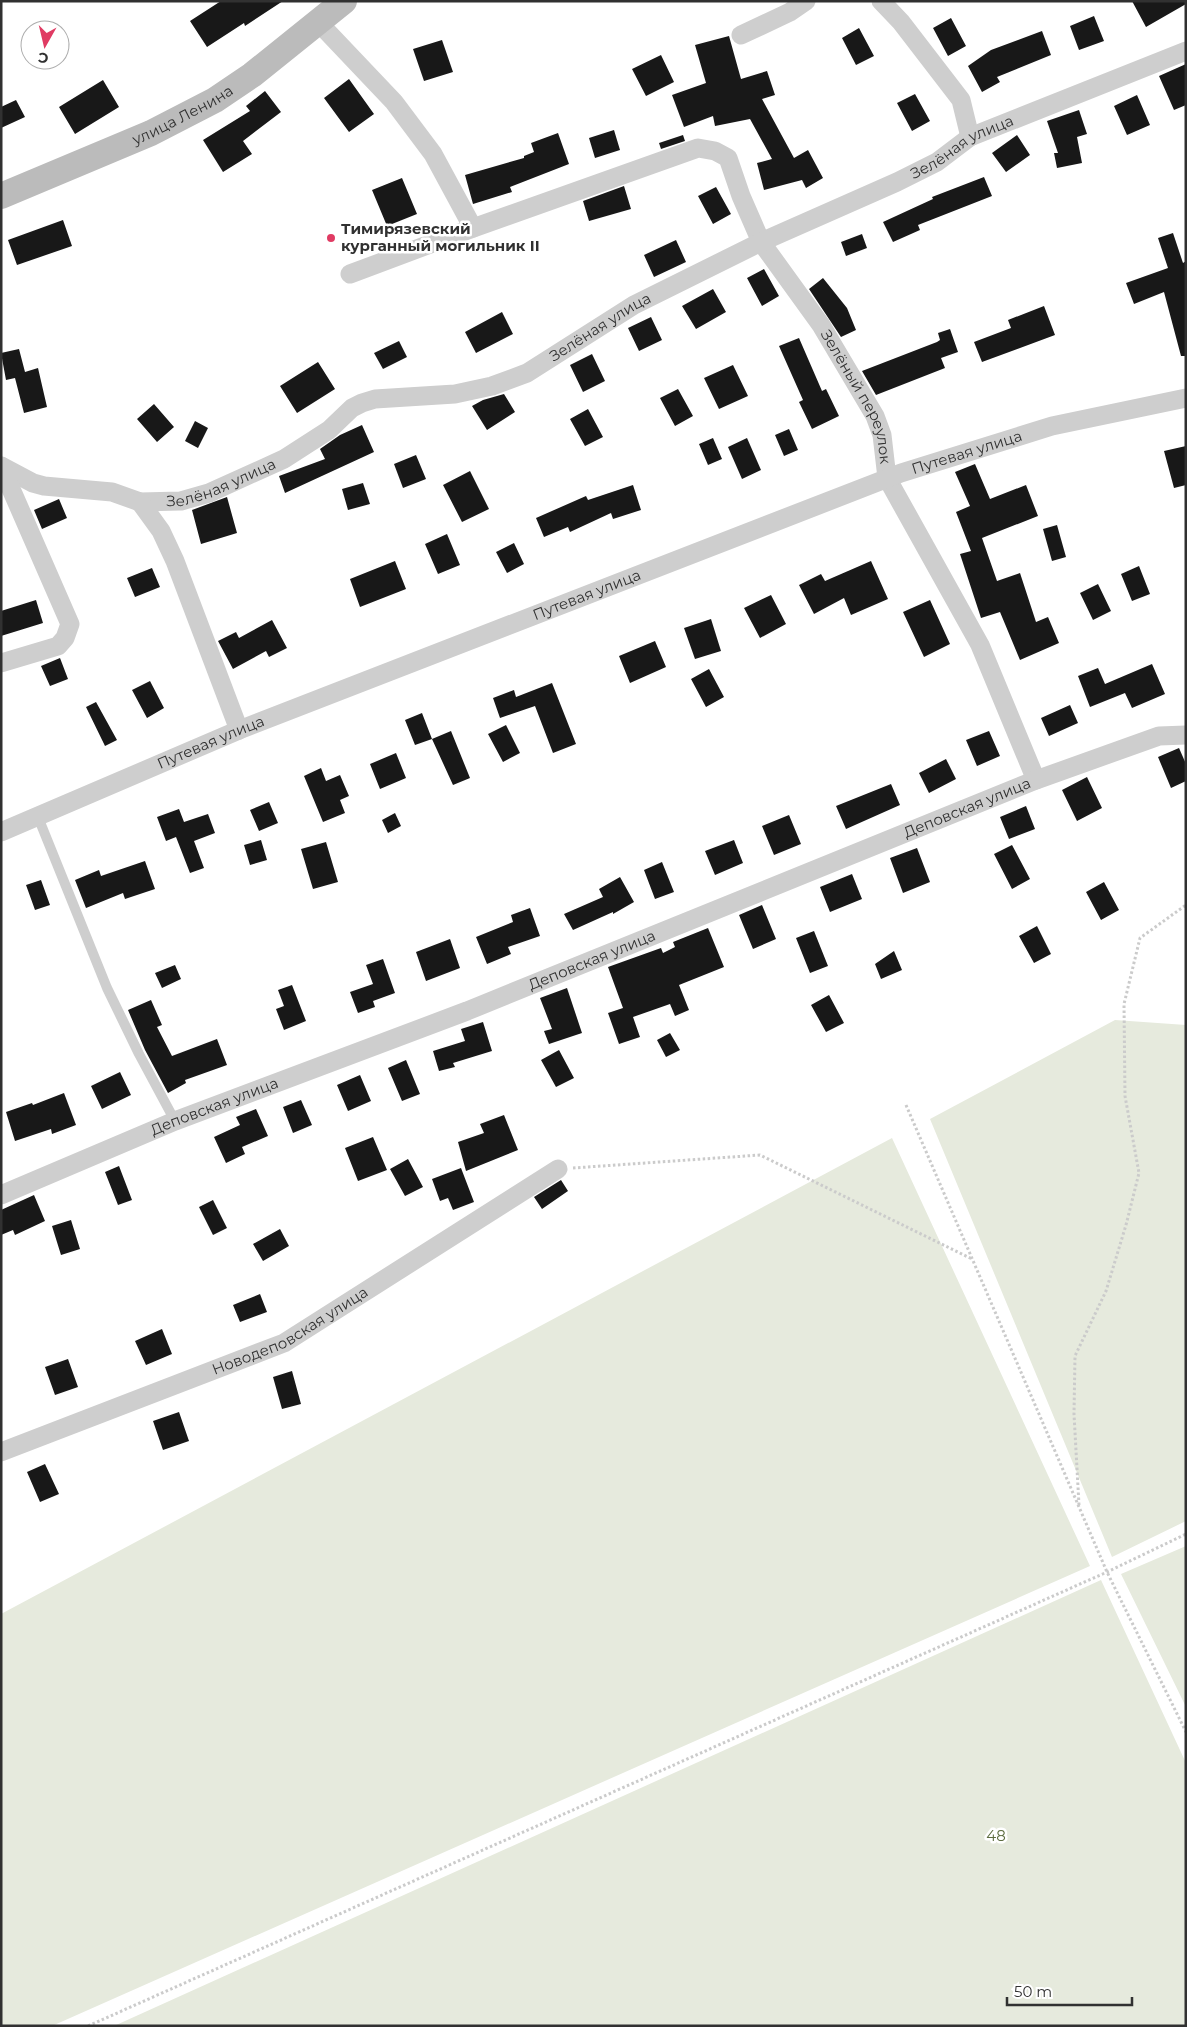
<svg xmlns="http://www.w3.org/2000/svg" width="1187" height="2027" font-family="Montserrat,sans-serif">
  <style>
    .green { fill: #e6eadd }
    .building { fill: #181818 }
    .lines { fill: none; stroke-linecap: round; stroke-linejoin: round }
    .path { stroke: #cbcbcb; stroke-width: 3; stroke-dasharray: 2.5 2.5; stroke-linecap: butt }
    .lane { stroke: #cecece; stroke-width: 10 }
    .street { stroke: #cecece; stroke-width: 19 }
    .secondary { stroke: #bbb; stroke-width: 26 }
    .poi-dot { fill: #e03b63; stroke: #fff; stroke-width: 2 }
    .labels { text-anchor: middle; stroke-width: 5; stroke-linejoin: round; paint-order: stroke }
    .street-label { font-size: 15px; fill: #313131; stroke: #fff }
    .poi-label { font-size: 15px; font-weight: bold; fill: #313131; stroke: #fff; text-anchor: start }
    .park-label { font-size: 15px; fill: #5c6c3f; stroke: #fff }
  </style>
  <rect width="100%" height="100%" fill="#fff"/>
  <path class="green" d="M1115,1020L1186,1025V1521L1112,1557L930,1119Z
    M892,1138L1090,1566L52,2026H1V1614Z
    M1186,1546V1707L1121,1574Z
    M1101,1580L1186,1763V2026H114Z"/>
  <path class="building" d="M221,1H283L245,26L244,23L207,47L190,21Z
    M1132,1H1186V4L1146,27Z
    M1094,16L1104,41L1079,50L1070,26Z
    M951,18L966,46L948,56L933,28Z
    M859,28L874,56L856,65L842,38Z
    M1042,31L1051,55L997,77L1000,82L982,92L968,66L991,50Z
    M729,36L741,79L767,71L775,95L762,99L794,158L808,150L823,178L806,188L802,180L764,190L757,163L772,159L750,119L715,126L713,116L684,127L672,95L706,83L695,45Z
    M442,40L453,72L424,81L413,49Z
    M661,55L674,82L646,96L632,69Z
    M1186,64V105L1174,110L1159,76Z
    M349,79L374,114L349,132L324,98Z
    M103,80L119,107L75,134L59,107Z
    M265,91L281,112L243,141L252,154L223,172L203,140L250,111L246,106Z
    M915,94L930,121L912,131L897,103Z
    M1137,95L1150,125L1127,135L1114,106Z
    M16,100L25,117L1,128V107Z
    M1079,110L1087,134L1077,137L1082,163L1057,168L1054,153H1058L1047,121Z
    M614,130L620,150L595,158L589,138Z
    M558,133L569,164L510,187L512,192L473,204L465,175L524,158V156L534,152L531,143Z
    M683,135L685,141L661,149L659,143Z
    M1017,135L1030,155L1006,172L992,153Z
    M984,177L992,196L918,225L920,230L893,242L883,222L933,199L932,197Z
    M402,178L417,214L387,226L372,190Z
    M624,186L631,209L589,221L583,201Z
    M716,187L731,214L713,224L698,196Z
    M63,220L72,246L17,265L8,240Z
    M1173,233L1183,263L1186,261V356H1181L1164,292L1134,304L1126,283L1168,268L1158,238Z
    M862,234L867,248L846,256L841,242Z
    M676,240L686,262L654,277L644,255Z
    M764,269L779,296L762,306L747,278Z
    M823,278L847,308L856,330L841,337L809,289Z
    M713,289L726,312L696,329L682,306Z
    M1044,306L1055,335L982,362L974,342L1011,328L1008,320Z
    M502,312L513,334L476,353L465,332Z
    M651,317L662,340L639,351L628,328Z
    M950,329L958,352L941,358L945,368L876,395L862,371L937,342L940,340L938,333Z
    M799,338L822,391L826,389L839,416L812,429L799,402L803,400L779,346Z
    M399,341L407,357L383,369L374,353Z
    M19,349L25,372L38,368L47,407L24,413L15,378L6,380L1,353Z
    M592,354L605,381L583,392L570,365Z
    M318,362L335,389L297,413L280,386Z
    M733,365L748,396L719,409L704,378Z
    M678,389L693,416L675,426L660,398Z
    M504,394L515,412L487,430L472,406L483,400Z
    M154,404L174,427L157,442L137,419Z
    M588,409L603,437L585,446L570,419Z
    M195,421L208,428L198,448L185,441Z
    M362,425L374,452L285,493L279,476L325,459L320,449L340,435Z
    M789,429L798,450L784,456L775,435Z
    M713,438L722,459L708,465L699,444Z
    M747,438L761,470L742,479L728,447Z
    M1186,446V485L1174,488L1164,451Z
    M416,455L426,479L403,488L394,464Z
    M975,464L990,499L1026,485L1038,516L982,538L997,581L1020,573L1036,622L1048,617L1059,643L1020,660L1000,612L981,618L960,554L971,551L956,512L970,506L955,472Z
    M470,471L489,509L462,522L443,485Z
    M363,483L370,504L348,510L342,489Z
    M633,485L641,510L613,519L611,513L570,532L568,527L544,537L536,518L586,496L588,500Z
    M227,497L237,533L201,544L192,510Z
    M59,499L67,518L42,529L34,510Z
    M1057,525L1066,557L1052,561L1043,529Z
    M447,534L460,565L438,574L425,544Z
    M514,543L524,564L507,573L496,552Z
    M395,561L406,589L360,607L350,579Z
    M871,561L888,599L851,615L844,598L814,614L799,585L821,574L825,581Z
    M1139,566L1150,594L1132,601L1121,574Z
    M152,568L160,587L135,597L127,578Z
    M1098,584L1111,611L1093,620L1080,593Z
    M771,595L786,624L760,638L744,608Z
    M36,600L43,623L1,636V611Z
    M930,600L950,644L924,657L903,612Z
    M711,619L721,651L695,659L684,628Z
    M272,620L287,648L269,657L266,651L233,669L218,641L236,632L239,638Z
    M655,641L666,667L630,683L619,656Z
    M60,658L68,679L50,686L41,666Z
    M1152,664L1165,694L1132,708L1125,693L1090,707L1078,676L1098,668L1105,684Z
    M709,669L724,697L706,707L691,679Z
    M150,681L164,708L147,718L132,690Z
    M552,683L576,744L553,753L535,706L500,718L493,698L514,690L516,697Z
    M96,702L117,740L105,746L86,707Z
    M1070,705L1078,723L1049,736L1041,718Z
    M422,713L432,739L415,745L405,720Z
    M506,725L520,753L503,762L488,734Z
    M451,731L470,778L453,785L432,739Z
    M989,731L1000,756L977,766L966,740Z
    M1179,748L1186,764V781L1171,788L1158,757Z
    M396,753L406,778L380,789L370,764Z
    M946,759L956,779L929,793L919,773Z
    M321,768L326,781L340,775L349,796L340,800L345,813L323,822L304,776Z
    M1087,777L1102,808L1077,821L1062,790Z
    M891,784L900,805L846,829L836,806Z
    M269,802L278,823L259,831L250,810Z
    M1026,806L1035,829L1009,839L1000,817Z
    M179,809L184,822L208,814L215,833L194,841L204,868L190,873L176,837L166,841L157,817Z
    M395,813L401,826L388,833L382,820Z
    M789,815L801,844L774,855L762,826Z
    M261,840L267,860L250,865L244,845Z
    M734,840L743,863L715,875L705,851Z
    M326,842L338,882L313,889L301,849Z
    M1012,845L1030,879L1012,889L994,854Z
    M917,848L930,882L903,893L890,858Z
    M145,861L155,889L125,899L123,893L86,908L75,880L99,870L101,876Z
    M662,862L674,892L655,899L644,870Z
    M852,874L862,899L830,912L820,887Z
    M620,877L634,902L613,914V912L573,930L564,914L603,897L599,889Z
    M41,880L50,905L35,910L26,885Z
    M1104,882L1119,910L1101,920L1086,892Z
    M762,905L776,939L753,949L739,915Z
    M530,908L540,936L508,947L511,954L487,964L476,937L513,922L511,915Z
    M1037,926L1051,954L1034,963L1019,936Z
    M708,928L724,967L679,985L689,1010L675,1016L670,1004L633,1017L640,1037L619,1044L608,1013L623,1008L608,967L661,948L663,953L675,947L673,942Z
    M814,931L828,966L810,973L796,938Z
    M450,939L460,968L426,981L416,952Z
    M894,951L902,970L881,979L875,964Z
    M383,959L395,993L373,1001L375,1007L358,1013L350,992L373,984L366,965Z
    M175,965L181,979L162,988L155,973Z
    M292,985L306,1021L284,1030L276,1009L284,1006L278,990Z
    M567,988L582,1033L549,1044L544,1031L552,1029L540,998Z
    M829,995L844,1023L826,1032L811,1005Z
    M151,1000L162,1025L157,1027L172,1056L217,1039L227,1065L185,1080L186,1083L168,1093L145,1050L128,1010Z
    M483,1022L492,1051L453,1063L455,1067L439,1071L433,1051L465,1041L461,1029Z
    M670,1033L680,1050L666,1057L657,1040Z
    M559,1050L574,1078L556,1087L541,1060Z
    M406,1060L420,1094L402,1101L388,1068Z
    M120,1072L131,1095L102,1109L91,1086Z
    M360,1075L371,1101L348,1111L337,1085Z
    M64,1093L76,1125L52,1134L51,1129L15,1141L6,1112L32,1103L33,1105Z
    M301,1100L312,1125L293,1133L283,1107Z
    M256,1109L268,1136L242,1147L245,1154L226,1163L214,1137L240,1125L236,1117Z
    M504,1115L518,1150L466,1171L458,1142L484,1133L480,1124Z
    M373,1137L387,1170L358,1181L345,1148Z
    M408,1159L423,1187L405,1196L390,1169Z
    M119,1166L132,1200L118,1205L105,1172Z
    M461,1168L474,1202L453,1210L448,1198L440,1201L432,1179Z
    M561,1180L568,1191L542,1209L534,1197Z
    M34,1195L45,1221L15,1235L13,1230L1,1235V1210Z
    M213,1200L227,1228L213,1235L199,1207Z
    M71,1220L80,1249L61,1255L52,1226Z
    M280,1229L289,1246L263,1261L253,1244Z
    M260,1294L267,1312L240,1322L233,1305Z
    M162,1329L172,1354L146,1365L135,1341Z
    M68,1359L78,1387L55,1395L45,1367Z
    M292,1371L301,1404L282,1409L273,1377Z
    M179,1412L189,1441L163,1450L153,1421Z
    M45,1464L59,1494L40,1502L27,1472Z"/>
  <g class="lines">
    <path class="path" d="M906,1105L1107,1572L1186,1732
      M573,1168L760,1155L972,1259
      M1079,1505L1074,1414L1075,1356L1106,1291L1126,1225L1139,1173L1125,1096L1124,1004L1140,938L1186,905
      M88,2026L1107,1572L1186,1534"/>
    <path class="lane" d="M38,817L107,988L139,1054L175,1121"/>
    <g class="street">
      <path d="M881,1L901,22L961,100L970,137"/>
      <path d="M319,23L394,102L433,154L473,228"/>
      <path d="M741,35L790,12L806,1"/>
      <path id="s1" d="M350,274L473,228L698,148L715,151L728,158L741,196L761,242L821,325L875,416L882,435L887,478L980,645L1036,780"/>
      <path id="s2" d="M1,466L33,483L44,486L112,492L140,502L181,501L209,493L284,459L329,430L352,408L362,403L375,399L455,394L492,386L527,373L634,305L761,242L897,182L937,162L970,137L1186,51"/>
      <path d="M1,466L70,624L65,638L58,646L1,663"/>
      <path d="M140,502L161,531L175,561L239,730"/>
      <path id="s3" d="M1,832L239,730L901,473L1052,426L1186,398"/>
      <path id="s4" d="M1,1195L175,1121L467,1011L1036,780L1159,736L1186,735"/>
      <path id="s5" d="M1,1452L284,1343L558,1169"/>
    </g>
    <path class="secondary" id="s6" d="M1,196L151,133L215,100L252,75L344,1"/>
  </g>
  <circle class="poi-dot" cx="331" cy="238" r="5"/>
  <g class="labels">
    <g class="street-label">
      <text dy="5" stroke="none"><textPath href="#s6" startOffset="199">улица Ленина</textPath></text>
      <text dy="5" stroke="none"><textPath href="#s2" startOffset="1055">Зелёная улица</textPath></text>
      <text dy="5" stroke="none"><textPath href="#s2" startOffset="650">Зелёная улица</textPath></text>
      <text dy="5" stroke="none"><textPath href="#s1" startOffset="676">Зелёный переулок</textPath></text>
      <text dy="5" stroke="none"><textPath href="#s3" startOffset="1038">Путевая улица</textPath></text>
      <text dy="5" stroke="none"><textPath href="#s2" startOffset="230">Зелёная улица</textPath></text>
      <text dy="5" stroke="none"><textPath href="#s3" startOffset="632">Путевая улица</textPath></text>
      <text dy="5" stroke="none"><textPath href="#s3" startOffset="228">Путевая улица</textPath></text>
      <text dy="5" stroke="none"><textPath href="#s4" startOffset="1041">Деповская улица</textPath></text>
      <text dy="5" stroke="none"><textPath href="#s4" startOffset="636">Деповская улица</textPath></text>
      <text dy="5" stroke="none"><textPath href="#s4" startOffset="231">Деповская улица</textPath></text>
      <text dy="5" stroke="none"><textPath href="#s5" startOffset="314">Новодеповская улица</textPath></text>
    </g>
    <g class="poi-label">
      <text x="341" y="234">Тимирязевский<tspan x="341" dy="17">курганный могильник II</tspan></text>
    </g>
    <g class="park-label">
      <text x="996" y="1841">48</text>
    </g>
  </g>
  <rect width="1187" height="2027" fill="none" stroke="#313131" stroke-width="5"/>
  <g transform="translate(45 45) rotate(188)"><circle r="24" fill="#ffffff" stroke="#adadad"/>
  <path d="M0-4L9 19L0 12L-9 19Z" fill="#e03b63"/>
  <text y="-8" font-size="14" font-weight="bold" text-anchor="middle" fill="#313131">С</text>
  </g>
  <path d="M1007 1997v8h125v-8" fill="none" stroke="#313131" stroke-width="2.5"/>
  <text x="1014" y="1997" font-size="15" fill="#313131" stroke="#ffffff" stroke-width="4" paint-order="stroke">50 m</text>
</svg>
